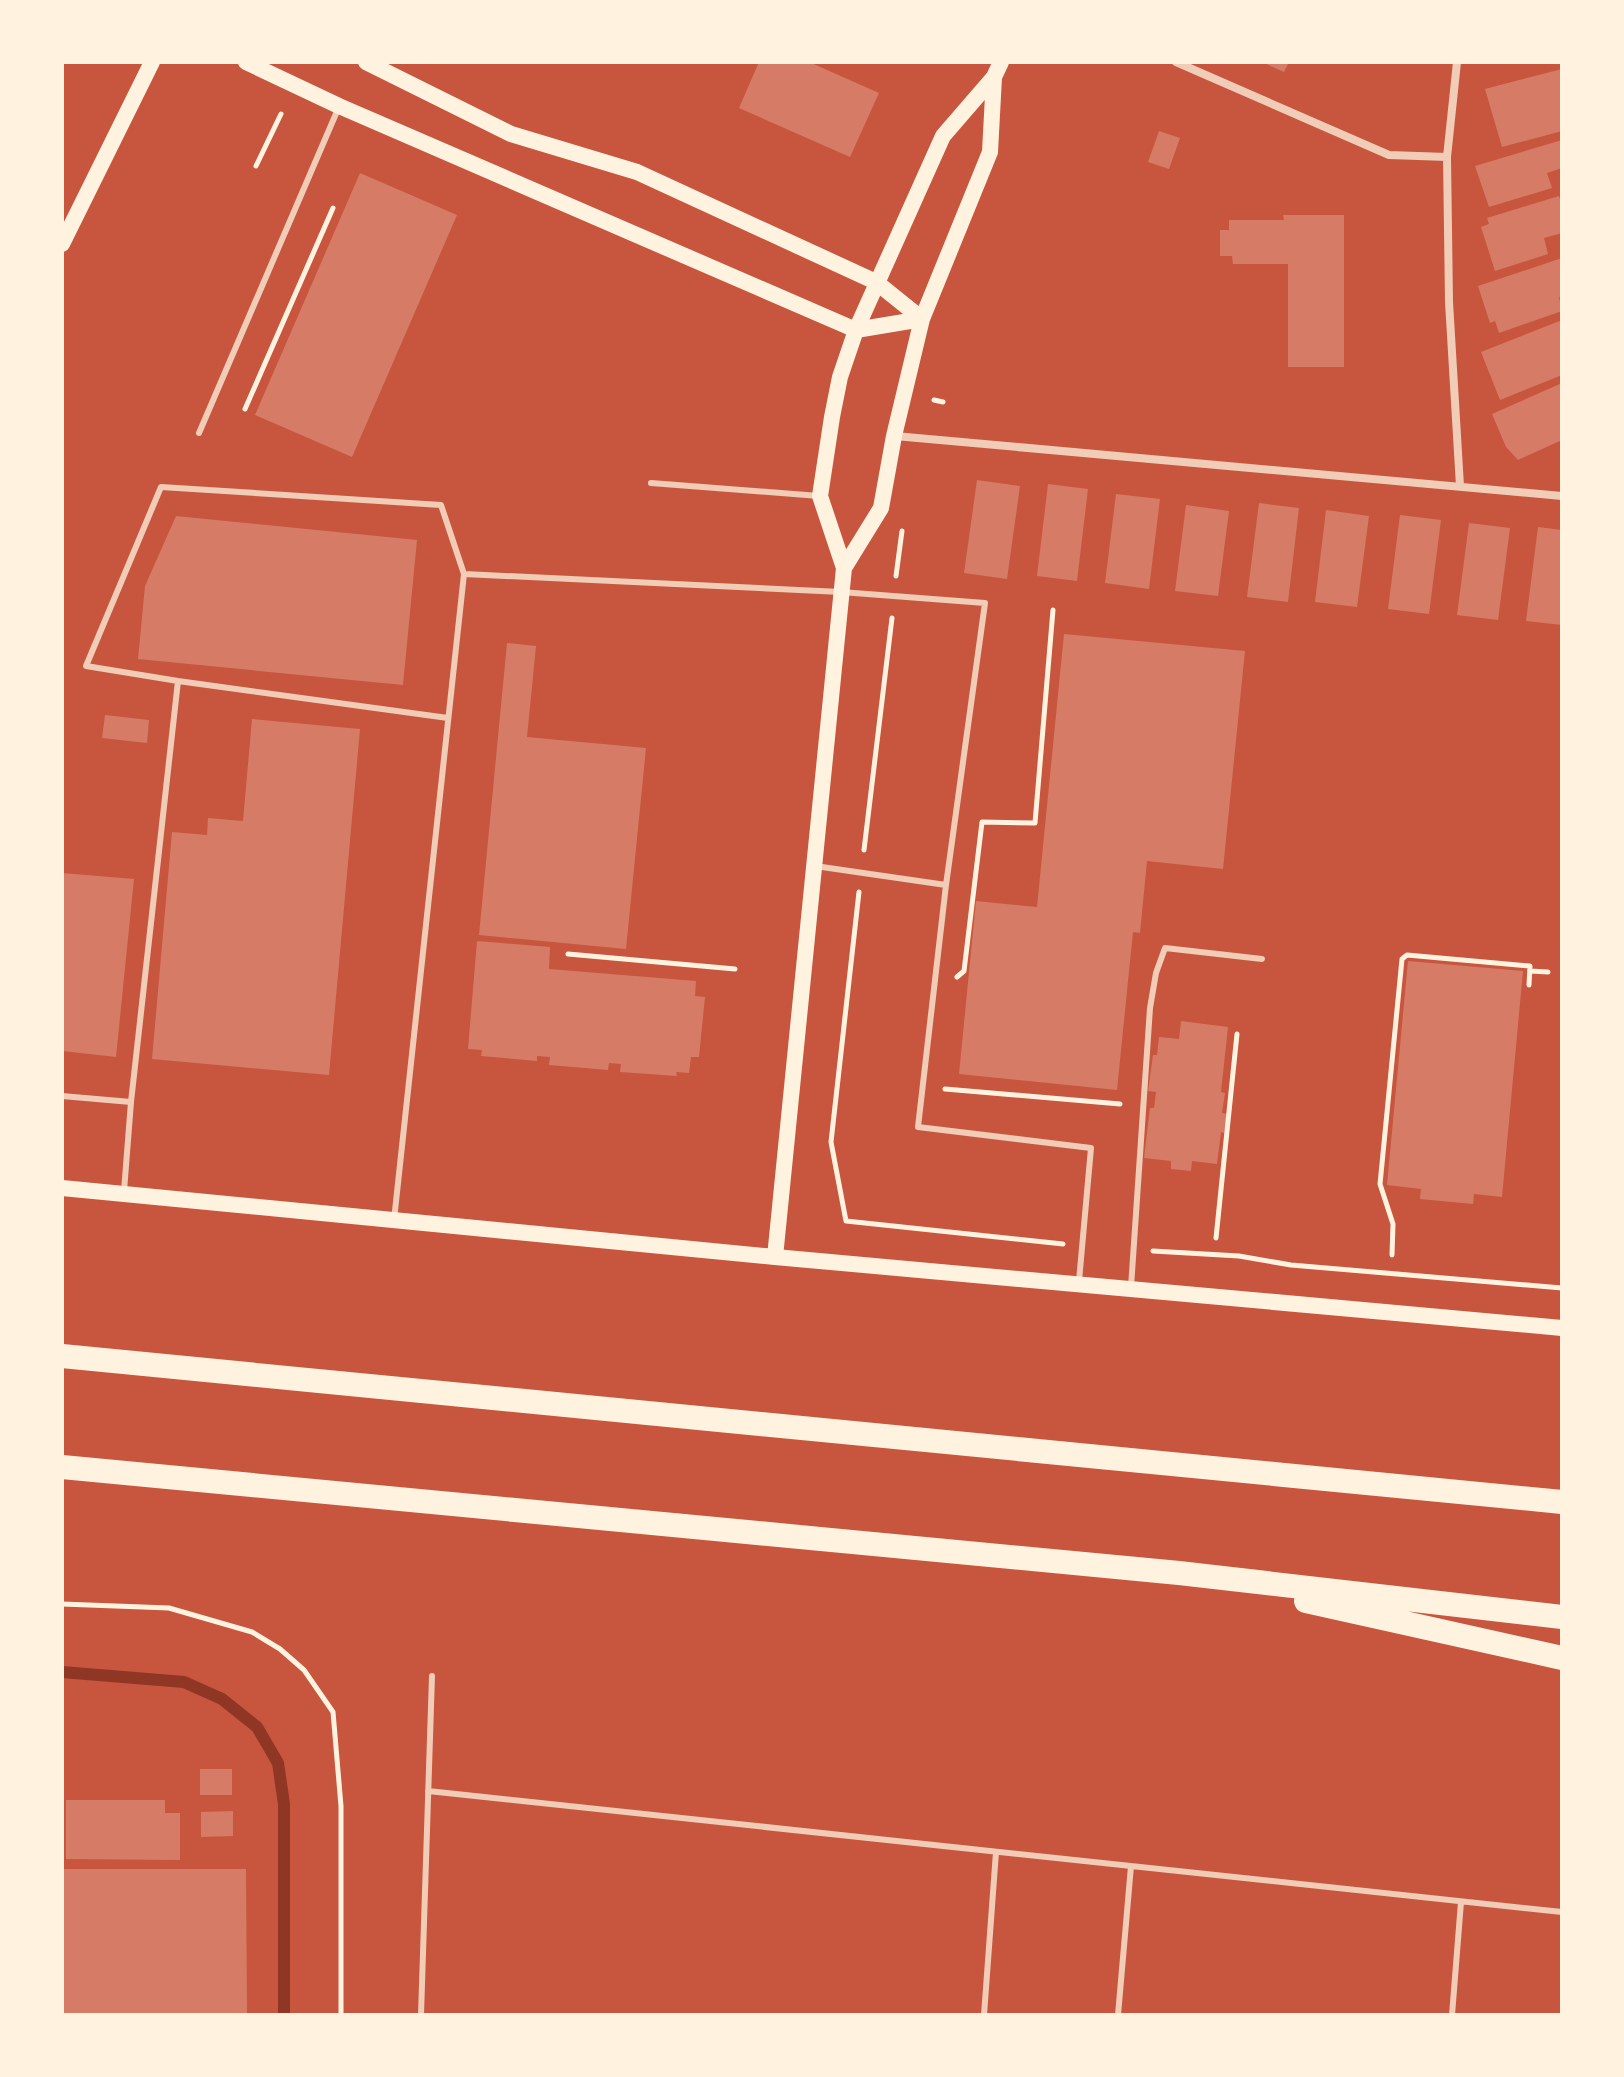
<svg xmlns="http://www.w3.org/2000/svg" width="1624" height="2077" font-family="Karla,sans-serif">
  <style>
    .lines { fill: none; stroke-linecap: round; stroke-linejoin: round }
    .stream { stroke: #8f3625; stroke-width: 12 }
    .building { fill: #d67c66 }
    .path { stroke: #fff3e0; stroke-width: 5 }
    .service { stroke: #f1ccb7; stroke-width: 6 }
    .minor { stroke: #f1ccb7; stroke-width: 8 }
    .secondary { stroke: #fff3e0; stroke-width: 16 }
    .motorway { stroke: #fff3e0; stroke-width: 24 }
  </style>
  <rect width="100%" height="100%" fill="#c8553d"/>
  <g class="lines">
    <path class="stream" d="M62,1672L184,1682L222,1699L257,1727L278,1763L284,1804V2015"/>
  </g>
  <path class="building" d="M759,62H809L879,93L850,157L739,108Z
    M1262,62H1289L1284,72Z
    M1562,69V131L1502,147L1485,89Z
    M1159,131L1180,138L1169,169L1148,162Z
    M1562,140V168L1547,173L1552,188L1489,207L1475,166Z
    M360,173L457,215L352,457L255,415Z
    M1559,196L1562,205V233L1544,238L1548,254L1495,271L1481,227L1489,224L1487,218Z
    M1283,215H1344V367H1288V264H1233L1232,256H1220V230H1229V220H1284Z
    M1562,258V296L1559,297L1562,311L1499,333L1495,321L1490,323L1478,286Z
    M1562,320V375L1500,400L1481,352Z
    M1562,383V440L1518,460L1506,447L1492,414Z
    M977,480L1020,486L1007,579L964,573Z
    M1048,484L1088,489L1077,581L1037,576Z
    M1116,494L1160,499L1149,589L1105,583Z
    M1259,503L1299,508L1288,602L1247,597Z
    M1186,505L1229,511L1218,596L1175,591Z
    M1326,510L1369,516L1357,607L1315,602Z
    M1400,515L1441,520L1429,614L1388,609Z
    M176,516L417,540L403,685L138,659L145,586Z
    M1469,523L1510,528L1498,620L1457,615Z
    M1538,527L1562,530V625L1526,621Z
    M1064,634L1245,651L1223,869L1147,861L1140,933L1133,932L1117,1090L959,1074L976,901L1037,907Z
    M507,643L536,646L527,737L646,748L626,949L479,935Z
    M105,715L149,720L147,743L102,738Z
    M252,719L360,729L329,1075L152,1059L172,832L207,835L208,818L243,821Z
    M62,873L134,879L116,1057L62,1051Z
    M477,941L550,947L549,969L696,981L695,996L705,997L699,1057H691L689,1073L676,1072L677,1076L620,1072L621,1064L609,1063L608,1070L549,1065L550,1057L537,1056V1061L481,1056L482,1050L468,1049Z
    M1408,961L1523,971L1502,1197L1474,1194L1473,1204L1420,1199L1421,1189L1387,1185Z
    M1181,1021L1228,1027L1221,1092L1225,1093L1222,1113L1227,1114L1224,1133L1221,1132L1217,1164L1192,1161L1191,1171L1171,1169V1161L1144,1158L1150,1108H1154L1156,1092L1148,1091L1153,1055H1157L1159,1037L1179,1039Z
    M200,1769H232V1795H200Z
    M66,1800H165V1813H180V1860L66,1859Z
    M233,1811V1836L201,1837V1812Z
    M62,1869H246L247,2015H62Z"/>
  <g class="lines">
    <path class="path" d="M256,166L281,114
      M934,400L943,402
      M245,409L333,208
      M896,576L902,531
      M864,850L892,618
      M859,892L831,1142L846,1221L1063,1244
      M568,954L735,969
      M1530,971L1548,972
      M957,977L964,971L982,822L1035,823L1053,610
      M945,1089L1120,1104
      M1216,1238L1237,1034
      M1153,1251L1239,1256L1291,1265L1562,1288
      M1392,1255L1393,1224L1380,1184L1402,959L1407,955L1530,966L1529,985
      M62,1604L169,1608L252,1632L280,1649L304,1670L333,1712L341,1806V2015"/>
    <path class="service" d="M199,433L338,109
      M651,483L819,496
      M448,718L178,681L86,666L161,487L441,505L464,574
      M815,866L946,885
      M62,1096L131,1102
      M124,1191L131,1102L178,681
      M394,1220L464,574L841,592L985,603L946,885L918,1127L1091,1148L1079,1281
      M1131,1287L1150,1008L1156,973L1165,948L1262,959
      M428,1791L1562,1912
      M421,2015L432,1676
      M984,2015L996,1852
      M1118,2015L1131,1866
      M1452,2015L1461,1902"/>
    <path class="minor" d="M1176,62L1389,155L1447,157
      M1457,62L1447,157L1449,302L1460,486
      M895,436L1562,496"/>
    <path class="secondary" d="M246,62L339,106L856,330L922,319
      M366,62L511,134L637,172L876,282L922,319
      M62,244L152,62
      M844,568L820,496L832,417L840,377L856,330L943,136L994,77L1001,62
      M62,1188L775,1257L1562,1328
      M775,1257L844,568L881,508L894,436L922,319L990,152L994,77"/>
    <path class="motorway" d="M62,1356L1562,1502
      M62,1467L1179,1573L1562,1617
      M1306,1601L1562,1658"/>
  </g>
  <rect width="1624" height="2077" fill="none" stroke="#fff3e0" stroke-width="128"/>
</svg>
